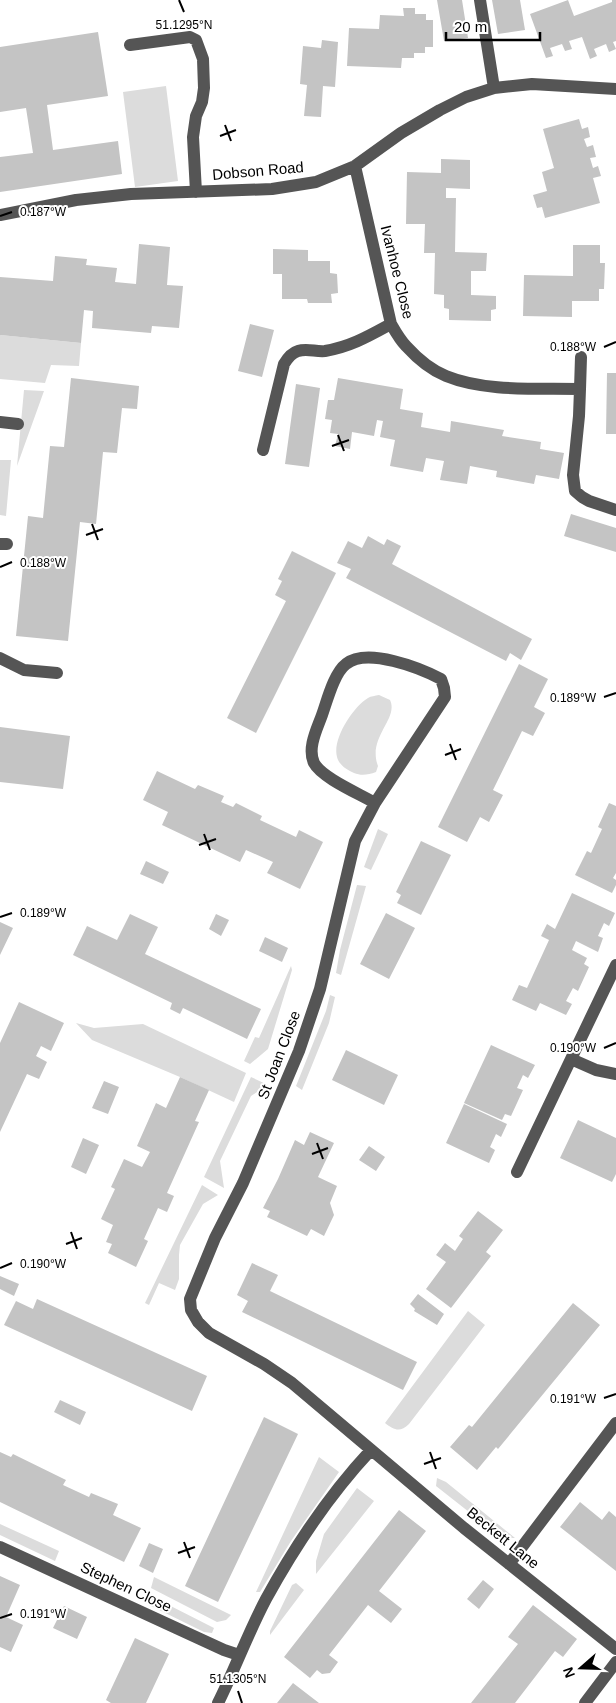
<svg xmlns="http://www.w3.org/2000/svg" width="616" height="1703" font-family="Arial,sans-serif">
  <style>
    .grass { fill: #dcdcdc }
    .building { fill: #c4c4c4 }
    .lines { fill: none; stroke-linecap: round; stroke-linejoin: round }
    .minor { stroke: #555; stroke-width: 12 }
    .ticks { fill: none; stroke: #000; stroke-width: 2 }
    .labels { text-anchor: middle; stroke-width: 4; stroke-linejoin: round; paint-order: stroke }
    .street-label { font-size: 15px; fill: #000; stroke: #fff }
    .ticks-label { font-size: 12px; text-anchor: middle; fill: #000; stroke: #fff; stroke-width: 4; stroke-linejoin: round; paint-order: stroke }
  </style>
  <rect width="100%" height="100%" fill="#fff"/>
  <path class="grass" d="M166,86L178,181L135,187L123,92Z
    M0,335L81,343L79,366L51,365L45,383L0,379Z
    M24,390L44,391L17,466Z
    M0,460H11L6,516L0,515Z
    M379,695L390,700C399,719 367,737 378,766L376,772C368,775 361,776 354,773C347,770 339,765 337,757C332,739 353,707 368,698C371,696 375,696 379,695Z
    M378,829L388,834L371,870L364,867Z
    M357,885L366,886L341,975L336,973L340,950Z
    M291,966L292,970L268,1049L250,1064L244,1061L255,1037L259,1038Z
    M330,995L335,997L329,1023L302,1090L296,1086L326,1011Z
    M76,1023L94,1028L143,1024L246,1073L234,1102L180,1077L92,1040Z
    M251,1077L268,1085L251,1096L220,1161L224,1188L204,1177Z
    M202,1185L218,1195L203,1204L180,1245L179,1255V1279L175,1290L159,1283L149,1305L145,1303Z
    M468,1311L485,1325L409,1424C400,1433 394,1430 385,1423Z
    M319,1457L339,1472L291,1541L260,1592H256Z
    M437,1478L446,1482L515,1538H502L436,1486Z
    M357,1488L374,1501L316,1574V1561L324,1534Z
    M0,1524L59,1551L55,1561L0,1535Z
    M154,1577L231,1615L226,1620L217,1622L151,1588Z
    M296,1583L304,1590L270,1635V1631L292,1585Z
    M149,1595L214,1628L212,1633L204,1632L149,1605L147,1598Z"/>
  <path class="building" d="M437,0H462L468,38L444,41Z
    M492,0H520L525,30L498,34Z
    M568,0L574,16L612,2V0H616V41L613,42L616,49L609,52L606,44L594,49L597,56L590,59L582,37L569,41L572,49L565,51L562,44L550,48L553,56L546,58L530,14Z
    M403,8H415V14H426V20H433V47H425V53H414V58H402L401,68L347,66L349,28L379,29L380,15L404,16Z
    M98,32L108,96L47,105L53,150L118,141L122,174L0,192V157L33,153L26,108L0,112V47Z
    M322,40L338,42L335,87L323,86L321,117L304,116L307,85L300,84L303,46L321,48Z
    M579,119L582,129L588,127L590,137L584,139L587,147L593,145L596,157L590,158L593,168L598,166L601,176L593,178L600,203L545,218L542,207L537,208L533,195L547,191L542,172L554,168L543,129Z
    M441,159L470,160V189L446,188V198H456L455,252L487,253L486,271H471V295L496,296V309L491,310V321L449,320V309L444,308V295L434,294L435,253H424L425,224H406L407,172L441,173Z
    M139,244L170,247L167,285L183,286L179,328L152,326L151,333L92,328L93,311L84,310L81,343L0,335V277L53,281L55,256L87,259L86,265L117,268L115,282L136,284Z
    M573,245H600V263H605L604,289H599V301H572V317L523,316L524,275L573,276Z
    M273,249L308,250V261H330V273L337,274L338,293L331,294L332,303H308L307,299H282V274H273Z
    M250,324L274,330L262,377L238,371Z
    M607,373H616V434H606Z
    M71,378L139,386L137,409L122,408L117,453L103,452L96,524L80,522L68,641L16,636L28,516L43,518L50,446L64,447Z
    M338,378L403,389L400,409L423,413L421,427L450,432L451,421L504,430L502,436L541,442L540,449L564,453L559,479L536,475L534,484L496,477L497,471L470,466L467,484L440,480L444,461L426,458L423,472L390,466L395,440L380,437L383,421L377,420L374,436L352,432L350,449L335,446L338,434L330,433L332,420L325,419L328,400H334Z
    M296,384L320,388L309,467L285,464Z
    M571,514L616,528V552L564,536Z
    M368,536L384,545L387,539L401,546L392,564L532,639L521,660L510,653L506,661L346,578L351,569L337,563L348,541L362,548Z
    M292,551L336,573L256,733L227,718L286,601L275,595L282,581L278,579Z
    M519,664L548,679L534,707L545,713L533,736L522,731L493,790L503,795L489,822L480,817L467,842L438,827Z
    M0,727L70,736L63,789L0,782Z
    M157,771L195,789L198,785L224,796L221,802L233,807L236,803L262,816L260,820L296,837L299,830L323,842L300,889L267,873L273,862L246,850L240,862L162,825L168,812L143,800Z
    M609,803L616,806V873L613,878L616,880V885L612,893L575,875L587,851L591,853L602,829L598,827Z
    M421,841L451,855L421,915L397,903L401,895L396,892Z
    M146,861L169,872L163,884L140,874Z
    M572,893L615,913L609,926L604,923L598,936L603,938L598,952L576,941L572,950L587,958L584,964L589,967L578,991L573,988L566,1001L572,1004L566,1015L540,1003L536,1011L512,1000L519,985L527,988L549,940L541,936L547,924L555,929Z
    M386,913L415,928L389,979L360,964Z
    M130,914L158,927L145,954L261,1009L247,1039L183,1008L180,1014L170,1009L172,1003L73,955L87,926L117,940Z
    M216,914L229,920L221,936L209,929Z
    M0,922L13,928L0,955Z
    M265,937L288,948L282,962L259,951Z
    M19,1002L64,1023L51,1051L41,1046L36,1056L47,1062L39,1079L27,1074L0,1132V1043Z
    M491,1045L535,1065L528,1078L523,1075L517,1088L523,1090L511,1116L505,1114L502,1120L464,1103Z
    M346,1050L398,1075L384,1105L332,1080Z
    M180,1077L209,1090L195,1121L199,1122L167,1193L174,1196L167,1212L158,1208L144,1239L148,1241L136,1267L108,1253L112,1244L106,1242L113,1225L101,1219L115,1189L111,1187L124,1159L142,1167L150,1152L137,1146L156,1103L166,1108Z
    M104,1081L119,1087L108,1114L92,1108Z
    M464,1104L507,1124L501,1137L496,1134L490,1147L495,1150L489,1163L446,1143Z
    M578,1120L616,1138V1174L612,1182L560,1158Z
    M310,1132L334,1143L318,1177L337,1186L330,1203L334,1215L324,1236L311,1229L307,1236L267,1217L270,1211L263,1208L278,1179L295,1140L304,1145Z
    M83,1138L99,1145L86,1174L71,1167Z
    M369,1146L385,1157L376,1171L359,1160Z
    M478,1211L503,1230L486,1252L491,1256L451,1308L426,1289L446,1262L436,1255L445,1243L455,1251L463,1239L459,1236Z
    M252,1263L278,1275L270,1291L417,1362L403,1390L242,1312L248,1301L237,1295Z
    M0,1276L19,1284L14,1296L0,1289Z
    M418,1294L444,1314L437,1325L414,1311L415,1309L410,1304Z
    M37,1299L207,1376L192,1411L4,1325L16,1301L33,1309Z
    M573,1303L600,1325L498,1449L496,1447L477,1470L450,1447L469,1425L472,1427Z
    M60,1400L86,1412L80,1425L54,1412Z
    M264,1417L298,1434L218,1602L185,1586Z
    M0,1452L11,1457L13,1454L66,1480L63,1485L89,1497L91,1493L118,1504L113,1515L141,1528L124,1562L0,1502Z
    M580,1502L602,1520L609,1511L616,1517V1571L560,1527Z
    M399,1510L426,1531L379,1591L402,1609L391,1623L368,1605L329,1655L338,1662L330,1673L322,1674L317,1670L310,1678L284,1657Z
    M149,1543L163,1549L153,1573L139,1566Z
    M0,1576L20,1585L6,1617L23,1625L11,1652L0,1647Z
    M483,1580L494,1589L479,1609L467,1599Z
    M533,1605L577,1639L563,1657L555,1651L515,1703H471L518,1644L508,1637Z
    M64,1606L87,1617L77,1639L53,1628Z
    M135,1638L169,1654L146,1703H111L106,1700Z
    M293,1683L319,1703H277Z"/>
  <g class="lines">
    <path class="minor" d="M480,0L494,88
      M130,45L190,37L196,40L203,59L204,88L202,102L196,116L193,137L196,192
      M355,166L391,324C395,331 400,340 406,346C416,357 431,370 446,376C485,392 537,388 580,389L581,357
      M0,215L76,200L131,194L272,189L316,182L355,166L401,133L440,110L466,97L494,88L532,84L616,89
      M580,389L579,416L573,475L575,491L582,497L589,501L616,510
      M0,422L18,424
      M263,450L284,364C287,359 291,353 298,351C307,348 316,352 325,351C350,347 369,336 391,324
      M0,544H7
      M0,658L24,670L57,673
      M375,803C360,794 322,778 314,763C307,748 317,729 322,715C327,701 334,673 346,664C367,647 420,668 441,679L444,688L445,697L375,803L355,841L320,989L299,1051L243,1183L215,1238L190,1299L191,1310L198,1322L209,1333L264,1364L292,1383L464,1528L616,1649
      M571,1059L616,965
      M517,1172L571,1059L596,1070L616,1074
      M0,1547L224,1650L239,1655
      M509,1564L616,1423
      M218,1703C235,1669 248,1633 266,1599C295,1546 330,1494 371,1450
      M585,1703L616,1662"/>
  </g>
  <path class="ticks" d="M179,0L184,12M225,125L231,141M220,136L236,130M0,216L12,212M604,347L616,342M338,435L344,451M332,446L349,440M92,524L98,540M86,535L103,529M0,567L12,562M604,697L616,693M450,744L456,760M445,755L461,749M204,834L210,850M199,845L216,839M0,917L12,913M604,1048L616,1043M317,1143L323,1159M312,1154L328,1148M71,1232L77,1249M66,1244L82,1238M0,1268L12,1263M604,1398L616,1394M430,1452L436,1469M424,1464L441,1458M184,1542L190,1558M178,1553L195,1547M0,1618L12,1614M238,1691L242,1703"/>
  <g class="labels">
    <g class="street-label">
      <text transform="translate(258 171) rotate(-5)" y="5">Dobson Road</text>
      <text transform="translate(397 272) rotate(76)" y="5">Ivanhoe Close</text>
      <text transform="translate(279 1055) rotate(-69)" y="5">St Joan Close</text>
      <text transform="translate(503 1538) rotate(39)" y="5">Beckett Lane</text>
      <text transform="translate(126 1587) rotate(25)" y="5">Stephen Close</text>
    </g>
  </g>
  <g class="ticks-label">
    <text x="184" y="29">51.1295°N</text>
    <text x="43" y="216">0.187°W</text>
    <text x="573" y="351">0.188°W</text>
    <text x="43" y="567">0.188°W</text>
    <text x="573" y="702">0.189°W</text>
    <text x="43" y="917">0.189°W</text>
    <text x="573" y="1052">0.190°W</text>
    <text x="43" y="1268">0.190°W</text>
    <text x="573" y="1403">0.191°W</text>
    <text x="43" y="1618">0.191°W</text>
    <text x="238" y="1683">51.1305°N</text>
  </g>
  <g transform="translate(581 1668) rotate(250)" stroke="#ffffff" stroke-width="4" paint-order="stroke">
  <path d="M0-4L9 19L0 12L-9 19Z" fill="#000000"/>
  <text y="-8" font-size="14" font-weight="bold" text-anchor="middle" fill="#000000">N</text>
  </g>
  <path d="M446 32v8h94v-8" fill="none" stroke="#000000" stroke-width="2.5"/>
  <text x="454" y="32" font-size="15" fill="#000000" stroke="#ffffff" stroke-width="4" paint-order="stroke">20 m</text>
</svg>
